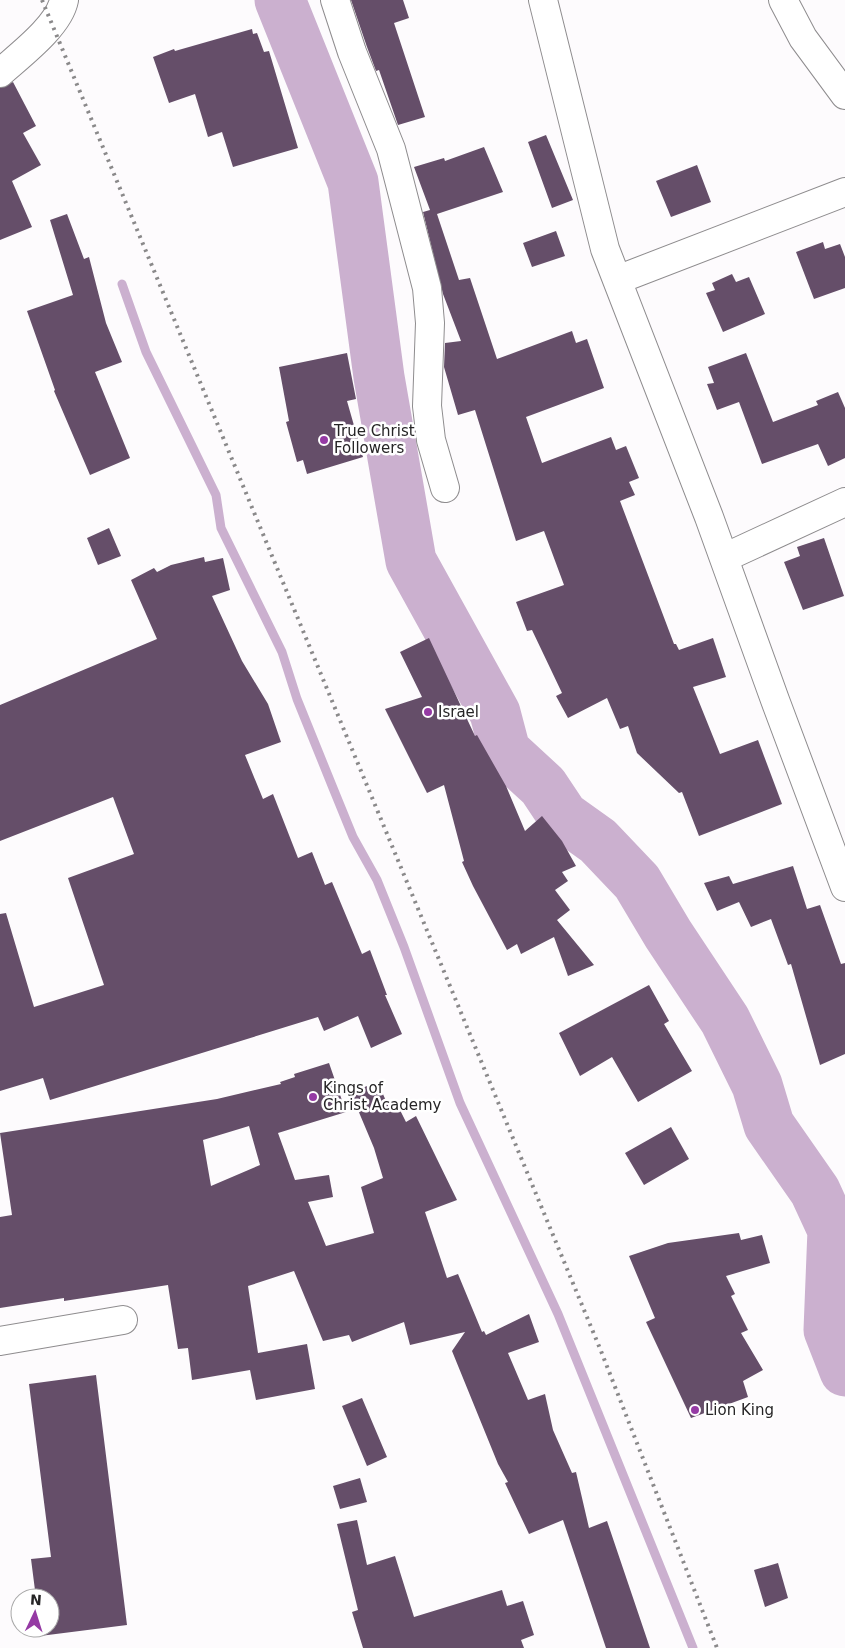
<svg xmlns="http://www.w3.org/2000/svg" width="845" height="1648" font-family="'DejaVu Sans',sans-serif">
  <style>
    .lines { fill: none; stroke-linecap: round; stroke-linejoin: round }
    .stream { stroke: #cbb0cf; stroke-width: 9 }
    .river { stroke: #cbb0cf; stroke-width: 51 }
    .building { fill: #654e69; fill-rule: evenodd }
    .minor-casing { stroke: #8e8c8e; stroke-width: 30 }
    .minor { stroke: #fff; stroke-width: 28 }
    .rail { stroke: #8a898a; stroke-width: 4; stroke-dasharray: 2.5 5; stroke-linecap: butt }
    .poi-dot { fill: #953aa4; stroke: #fff; stroke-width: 2 }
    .labels { text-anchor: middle; stroke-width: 5; stroke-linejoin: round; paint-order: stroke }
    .poi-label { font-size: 15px; fill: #262526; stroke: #fff; text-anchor: start }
  </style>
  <rect width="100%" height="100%" fill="#fdfbfd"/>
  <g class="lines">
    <path class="stream" d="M122,284L146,352L216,495L221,528L282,652L297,699L333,788L353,837L377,880L404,947L460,1103L558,1314L693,1648"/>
    <path class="river" d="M280,0L353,182L379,377L411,561L495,713L505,751L543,786L563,816L598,841L637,882L668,934L725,1020L757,1085L769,1125L815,1191L833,1230L829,1330L845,1371"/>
  </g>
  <path class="building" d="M351,0H403L409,18L394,23L425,117L398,125L379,70L376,71L367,47Z
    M252,29L253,34L257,33L264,52L269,51L298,148L233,167L222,132L208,137L195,94L169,103L153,57L174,49L175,51Z
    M13,82L36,126L23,133L41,165L12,181L32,227L0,240V88Z
    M546,135L573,200L552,208L528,142Z
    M484,147L503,192L437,214L459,280L470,278L497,359L572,331L576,343L587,339L604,388L526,417L542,463L611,437L616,450L626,446L639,478L629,482L635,495L620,501L674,644H676L679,650L713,638L726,677L693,687L720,754L758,740L782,804L699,836L682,792L679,793L637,753L628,726L620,729L607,698L568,718L556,696L562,693L532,630L527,631L516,602L564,585L544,531L516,541L475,410L458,415L444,367L445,343L461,341L443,294L423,212L430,210L414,167L444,158L445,161Z
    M697,165L711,202L671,217L656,181Z
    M67,214L84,259L89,257L106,323L122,362L95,372L130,458L90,475L54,391L55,390L27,311L73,295L50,220Z
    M556,231L565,256L532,267L523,243Z
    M823,242L825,249L840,244L845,257V288L814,299L796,252Z
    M732,274L736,282L749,277L765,314L723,332L706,293L715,290L712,283Z
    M347,353L356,399L347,401L363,457L307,474L303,460L297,462L286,422L289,421L279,367Z
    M746,353L773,422L818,405L816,401L838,392L845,408V458L828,466L818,444L762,464L739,402L717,410L707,384L714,383L708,367Z
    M109,528L121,556L98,565L87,538Z
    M824,538L844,596L803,610L784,562L800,556L797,547Z
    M204,557L205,562L223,558L230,590L212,596L242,661L268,704L281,742L245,755L263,799L273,794L298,858L312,852L325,885L332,882L362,954L370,950L387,995H385L402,1034L371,1048L358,1016L324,1031L318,1017L50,1100L43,1078L0,1091V914L6,913L34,1007L104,985L68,878L134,854L113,797L0,841V705L157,639L131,580L154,568L157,572L171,565Z
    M429,638L475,736L477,735L506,786L525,831L542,816L562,841L576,866L562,872L568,881L555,890L570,910L557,920L594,965L568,976L554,937L521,954L517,944L507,950L473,886L462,862L464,861L444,785L427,793L385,709L422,697L400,652Z
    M793,866L807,909L820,905L841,964L845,963V1054L820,1065L791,964L788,965L771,919L751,927L739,902L717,911L704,883L729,876L733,884Z
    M649,985L669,1021L664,1024L692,1071L638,1102L612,1057L580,1076L559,1033Z
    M329,1063L346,1112L278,1133L295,1180L329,1175L333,1197L308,1202L326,1246L374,1233L361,1187L383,1178L374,1148L350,1091L378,1083L391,1112L399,1108L406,1122L416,1116L457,1200L425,1212L447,1278L458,1274L482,1332L484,1331L486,1335L529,1314L539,1342L508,1353L528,1400L545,1394L553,1430L572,1473L576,1472L589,1528L607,1521L650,1648H606L563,1520L529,1534L505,1483L508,1482L498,1464L452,1351L465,1332L410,1345L404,1322L352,1342L349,1335L323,1341L294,1271L248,1286L258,1353L307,1344L315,1389L256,1400L250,1370L192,1380L188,1348L178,1349L168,1285L64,1301V1298L0,1308V1217L12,1215L0,1133L217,1099L281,1084L280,1082L295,1077L294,1074ZM249,1126L260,1165L211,1186L203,1140Z
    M671,1127L689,1159L644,1185L625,1153Z
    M739,1233L741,1240L762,1235L770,1263L726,1276L735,1294L731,1296L748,1330L741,1333L763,1370L743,1381L748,1397L691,1418L646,1322L655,1318L629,1256L668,1243Z
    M96,1375L127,1625L40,1636L39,1628H50V1598H36L31,1559L51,1557L29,1384Z
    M362,1398L387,1457L367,1466L342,1406Z
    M360,1478L367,1502L340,1509L333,1486Z
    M357,1520L367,1565L395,1556L414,1617L502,1590L507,1606L523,1601L534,1635L521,1640L524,1648H363L352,1612L358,1610L337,1524Z
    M778,1563L788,1598L765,1607L754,1570Z"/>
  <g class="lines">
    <defs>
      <path id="minor" d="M335,0L352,52L391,149L427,288L430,323L427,406L431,440L445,488
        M543,0L605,249L709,517L775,700L845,887
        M783,0L803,38L845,95
        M0,73C20,55 59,26 64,0
        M617,280L845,192
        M724,558L845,502
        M0,1341L123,1320"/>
    </defs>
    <use href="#minor" class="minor-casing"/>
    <use href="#minor" class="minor"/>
    <path class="rail" d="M42,0L601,1351L717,1648"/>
  </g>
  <g class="poi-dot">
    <circle cx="324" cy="440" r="5"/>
    <circle cx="428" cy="712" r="5"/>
    <circle cx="313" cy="1097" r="5"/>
    <circle cx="695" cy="1410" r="5"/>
  </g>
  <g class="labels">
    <g class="poi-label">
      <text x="334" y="436">True Christ<tspan x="334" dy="17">Followers</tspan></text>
      <text x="438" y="717">Israel</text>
      <text x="323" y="1093">Kings of<tspan x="323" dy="17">Christ Academy</tspan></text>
      <text x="705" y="1415">Lion King</text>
    </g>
  </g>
  <g transform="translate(35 1613) rotate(4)"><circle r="24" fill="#ffffff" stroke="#a8a8a8"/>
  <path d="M0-4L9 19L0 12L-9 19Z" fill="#953aa4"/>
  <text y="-8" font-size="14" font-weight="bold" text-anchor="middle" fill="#262526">N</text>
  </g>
</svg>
